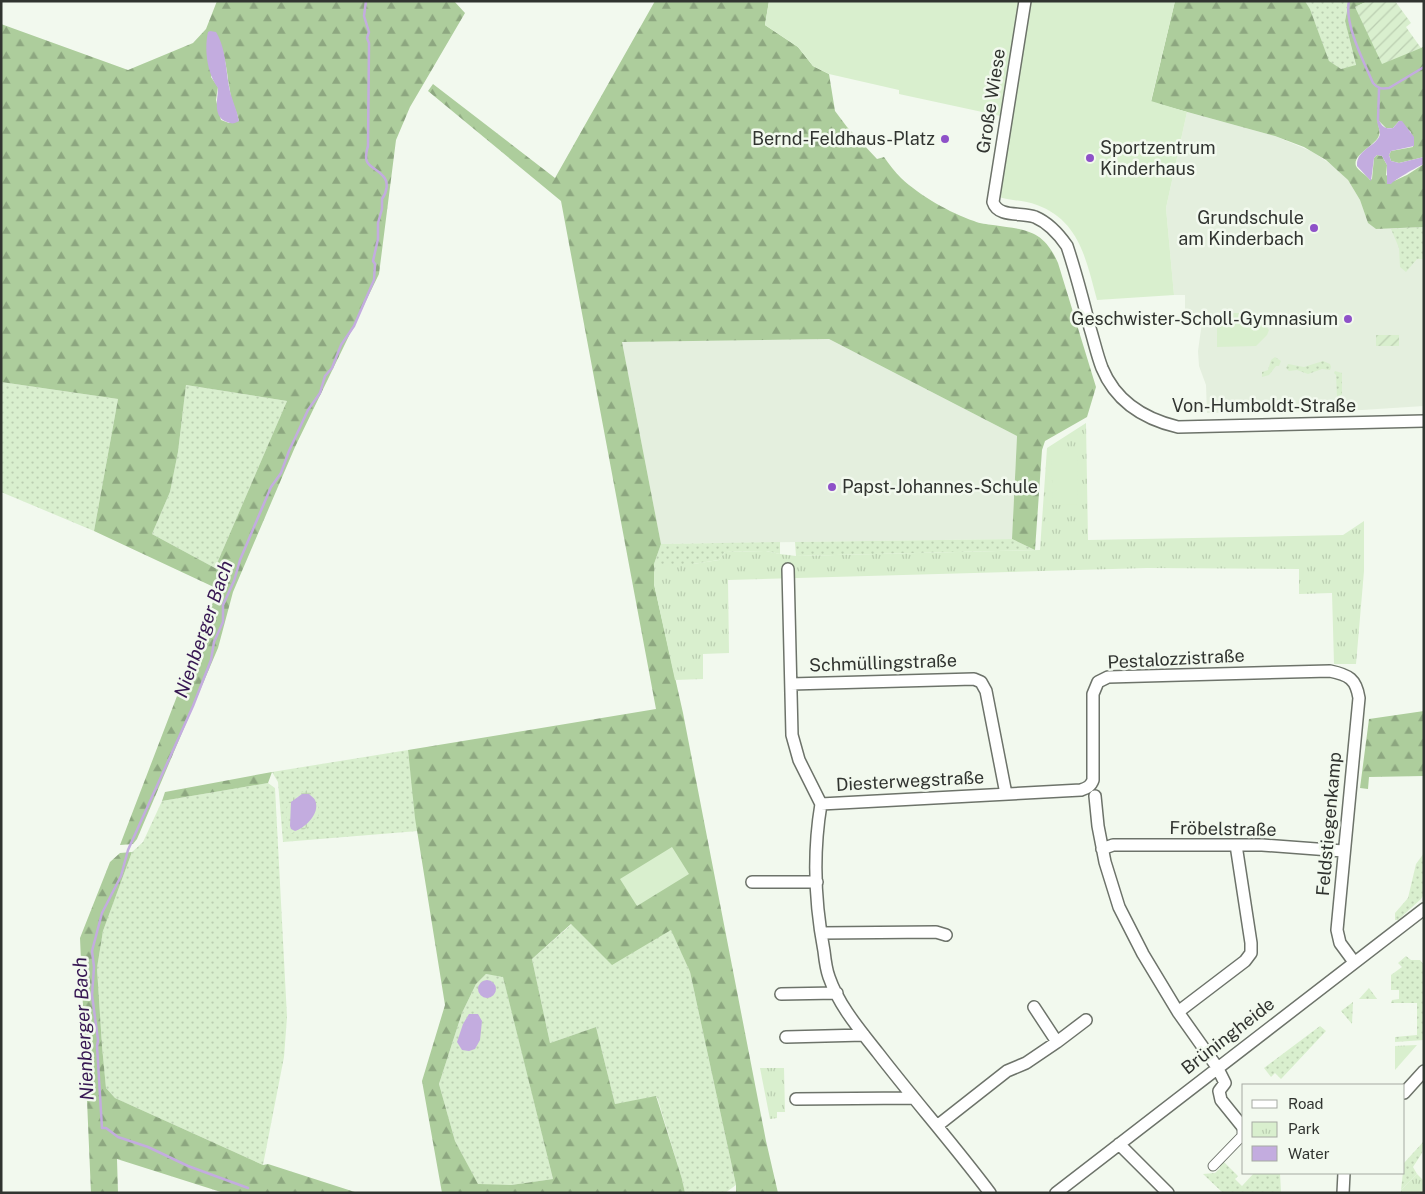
<svg xmlns="http://www.w3.org/2000/svg" width="1425" height="1194" font-family="'Public Sans',sans-serif">
  <style>
    .built { fill: #e4efde }
    .grass { fill: url(#grass-dots) }
    .forest { fill: url(#forest-firs); fill-rule: evenodd }
    .wetland { fill: url(#wetland-marsh) }
    .park { fill: url(#park-tufts) }
    .garden { fill: url(#garden-furrows) }
    .pitch { fill: #d9efce }
    .water { fill: #c3acdf }
    .lines { fill: none; stroke-linecap: round; stroke-linejoin: round }
    .stream { stroke: #c3acdf; stroke-width: 2.5 }
    .pedestrian-casing { stroke: #6d736a; stroke-width: 11 }
    .minor-casing { stroke: #6d736a; stroke-width: 14 }
    .pedestrian { stroke: #fff; stroke-width: 9 }
    .minor { stroke: #fff; stroke-width: 11 }
    .poi-dot { fill: #8e51c8; stroke: #f2f9ee; stroke-width: 2 }
    .labels { text-anchor: middle; stroke-width: 5; stroke-linejoin: round; paint-order: stroke }
    .street-label { font-size: 18px; fill: #313430; stroke: #f2f9ee }
    .poi-label { font-size: 18px; fill: #313430; stroke: #f2f9ee; text-anchor: end }
    .water-label { font-size: 19px; font-style: italic; fill: #371753; stroke: #f2f9ee }
  </style>
  <defs>
    <pattern id="grass-dots" width="8" height="8" patternUnits="userSpaceOnUse" patternTransform="scale(1.25)"><rect width="8" height="8" fill="#d9efce"/><path d="M2 2h.1M6 6h.1" fill="none" stroke="#bbceb1" stroke-width="1.8" stroke-linecap="round"/></pattern>
    <pattern id="forest-firs" width="22" height="20" patternUnits="userSpaceOnUse" patternTransform="scale(1.25)"><rect width="22" height="20" fill="#adcd9c"/><path d="M5 1l3.5 6h-7zM16 11l3.5 6h-7z" fill="#8da780"/></pattern>
    <pattern id="wetland-marsh" width="20" height="14" patternUnits="userSpaceOnUse" patternTransform="scale(1.25)"><rect width="20" height="14" fill="#d9efce"/><path d="M1 5h8M5 5V1M11 12h8M15 12V8" fill="none" stroke="#bbceb1"/></pattern>
    <pattern id="park-tufts" width="24" height="20" patternUnits="userSpaceOnUse" patternTransform="scale(1.25)"><rect width="24" height="20" fill="#d9efce"/><path d="M3 7l-1-3M5 7V3M7 7l1-3M15 17l-1-3M17 17v-4M19 17l1-3" fill="none" stroke="#bbceb1"/></pattern>
    <pattern id="garden-furrows" width="10" height="10" patternUnits="userSpaceOnUse" patternTransform="scale(1.25)"><rect width="10" height="10" fill="#d9efce"/><path d="M-1 1l2-2M0 10L10 0M9 11l2-2" fill="none" stroke="#bbceb1"/></pattern>
  </defs>
  <rect width="100%" height="100%" fill="#f2f9ee"/>
  <path class="built" d="M1187,112L1275,136L1313,152L1336,168L1348,180L1360,200L1368,223L1376,229L1424,227V406L1362,410L1207,413L1206,385L1199,366L1198,351L1203,315H1194L1192,310L1185,309V295H1174L1166,208Z
    M829,339L1017,436L1012,539L661,544L622,342Z"/>
  <path class="grass" d="M1305,1H1349L1345,21L1356,66L1341,69L1329,62L1310,9Z
    M1424,227V259H1417L1406,272L1400,267L1399,248L1391,229Z
    M1275,357L1281,361L1279,366H1276L1269,375L1262,377V372L1268,370L1271,360Z
    M1323,361L1330,364L1331,367L1330,370L1322,369L1308,374L1297,370L1289,371L1286,368L1288,364L1304,367Z
    M1335,371L1342,373V394L1340,397H1337L1336,375L1334,373Z
    M1,382L118,399L94,531L1,492Z
    M186,385L287,401L215,568L152,534L170,492L178,452Z
    M1012,539L1035,550L796,556L795,542Z
    M780,542V554L766,551L725,552L719,560L693,564H654L661,544Z
    M408,750L418,831L283,842L278,782L272,772Z
    M268,783L275,788L287,1017L284,1057L263,1165L115,1098L106,1088L102,1046L97,968L103,931L132,852L143,842L162,801Z
    M1424,853V894L1421,899L1398,920H1395V913L1408,898L1416,864Z
    M572,924L612,964L671,929L690,972L736,1185L725,1193H685L682,1179L657,1097L615,1104L596,1027L550,1043L532,959Z
    M1406,956L1411,960H1420L1424,965V1040L1395,1042V1037L1417,1035V1003H1391L1392,1000L1399,999V990H1391V975L1402,967L1398,963Z
    M486,974L503,976L553,1179L511,1185H478L455,1141L439,1084L462,1013L476,984Z
    M1369,988L1377,999H1359Z
    M1353,1002L1352,1024L1341,1011Z
    M1320,1026L1326,1031L1281,1079L1275,1073L1271,1077L1264,1068Z
    M1424,1141L1422,1153L1413,1167L1417,1174L1401,1190L1404,1163Z
    M1223,1161L1238,1176L1235,1179L1242,1186L1254,1173H1280L1281,1192L1223,1193L1203,1174L1215,1173L1220,1168V1164Z"/>
  <path class="forest" d="M217,1H454L465,13L410,107L396,140L379,274L295,447L233,592L218,648L137,839L133,844L120,845L218,589L94,531L118,399L1,382V24L128,70L193,43L206,29ZM223,52C227,67 228,82 231,97C233,105 237,112 239,121L229,123L221,120L216,100L218,87L211,77ZM186,385L287,401L215,568L152,534L170,492L178,452Z
    M655,1H769L765,25L798,47L813,66L829,74L835,111L847,127L877,159L884,157C889,164 895,172 901,178C919,195 950,213 974,221C980,224 987,224 993,225C1026,230 1043,229 1058,263L1096,387L1087,417L1045,441L1042,450L1035,550L1012,539L1017,436L829,339L622,342L661,544L654,564V584L683,713L766,1141L778,1193H736V1185L690,972L671,930L612,965L571,924L532,959L550,1043L596,1027L615,1104L656,1096L682,1179L685,1193H442L422,1081L445,1005L415,818L408,750L656,709L561,201L428,91L433,84L555,178ZM486,974L503,977L553,1179L511,1185L478,1184L455,1141L439,1084L462,1013L476,984Z
    M1175,1H1305L1310,9L1329,61L1341,69L1356,65L1345,21L1349,1H1368L1355,7L1421,48L1424,46V157L1399,163L1391,161L1389,155L1391,151L1413,147L1411,132L1399,121L1393,128H1386L1378,120C1377,125 1381,130 1379,135C1377,145 1352,154 1356,166C1358,171 1367,175 1370,180L1372,179L1374,158L1377,155L1382,156L1387,165L1386,175L1394,181L1407,175L1424,164V227L1376,229L1368,223L1360,200L1348,180L1326,160L1304,147L1275,136L1151,102Z
    M1424,711V776L1369,777L1368,789L1360,788L1369,719Z
    M272,772L268,783L162,801L165,792Z
    M132,852L103,931L97,968L102,1046L106,1088L115,1098L263,1165L268,1164L358,1193H224L117,1159L118,1193H91L80,938L110,862L120,853Z"/>
  <path class="wetland" d="M308,790C317,798 318,804 319,815L302,832L289,833C285,823 286,807 290,796Z"/>
  <path class="park" d="M1086,423L1088,540L1343,535L1364,521V571L1356,664H1334L1332,593L1299,594V569L1147,568L728,580L729,653L703,654V679L675,680L654,584V564H693L719,560L725,552L766,551L780,554L796,556L1040,550L1047,448Z
    M1417,1045L1395,1070V1046Z
    M760,1068H784L785,1112H777V1118L770,1119Z
    M1417,1174L1424,1181V1193H1401V1190Z"/>
  <path class="garden" d="M1368,1H1395L1411,23L1406,27L1421,48L1382,64L1355,7Z
    M1376,335H1399V346H1376Z"/>
  <path class="pitch" d="M769,1H1175L1151,101L1187,112L1166,208L1174,295L1097,300C1086,260 1080,221 1037,205C1025,200 1011,201 999,197L1010,118L899,94V90L829,74L813,66L798,47L765,25Z
    M1217,313H1255C1257,314 1267,328 1269,330L1267,335L1256,346L1217,347Z
    M1077,451L1078,504L1053,505L1051,452Z
    M672,847L689,874L637,906L620,879Z"/>
  <path class="water" d="M210,31L216,32C228,52 225,77 232,98C234,105 237,111 238,117L239,121C234,124 232,124 227,122C212,117 218,99 218,88C207,73 204,50 208,32Z
    M1379,120C1382,127 1385,129 1393,128L1399,121H1402L1414,137V146L1391,151L1389,155L1391,161L1399,163L1424,157V164C1417,167 1394,180 1391,184H1387V165L1382,156L1377,155L1374,158L1371,181L1357,166C1356,149 1378,146 1380,134C1380,130 1378,126 1377,122Z
    M302,794H309C311,796 314,798 315,800C321,813 305,828 295,831L291,829L290,826L291,802Z
    M478 989a9 9 0 1 1 18 0a9 9 0 1 1-18 0Z
    M469,1014H478L482,1021L480,1040L475,1049L469,1051L462,1050L457,1042L463,1024Z"/>
  <g class="lines">
    <path class="stream" d="M1349,1C1344,24 1364,62 1373,83C1378,89 1382,89 1389,88L1424,67
      M1378,120L1379,89
      M248,1188L188,1166L148,1147L118,1137L106,1128H102L97,1046L98,1040L92,995L94,967L92,951L102,913L121,876L128,850L193,706L211,660L214,642L223,622V605L234,581L240,560L271,487L281,473L289,451L308,410L320,393L325,376L332,368L341,345L354,326L374,280L375,264L373,261L378,239V223L382,209V199C387,192 389,182 383,176C374,165 361,168 368,146L369,43L367,38L369,32L364,16L366,1"/>
    <defs>
      <path id="pedestrian" d="M1213,1166L1242,1136V1126"/>
      <path id="minor" d="M1025,1L993,202C998,218 1022,212 1035,217C1049,223 1058,233 1067,246C1076,273 1083,300 1090,328C1094,341 1097,355 1102,368C1116,402 1144,419 1178,427L1424,421
        M788,569L792,735L799,760L821,804L1081,790C1087,788 1091,786 1093,780V694L1098,682L1108,677L1330,671C1349,675 1356,679 1359,698L1337,930L1340,943L1354,962
        M791,684L974,679L981,682L986,691L1006,794
        M1095,796L1098,826L1105,862L1119,907L1143,954L1178,1012L1217,1067L1225,1083L1219,1091L1221,1100L1242,1126
        M821,804C813,852 815,904 824,951C825,960 826,969 829,977C839,1006 860,1030 878,1053C915,1101 954,1145 990,1193
        M1102,849L1113,845H1262L1343,851
        M752,882H817
        M821,933L936,932L946,935
        M781,994L837,993
        M1178,1012L1245,961L1251,953V943L1236,845
        M786,1037L864,1035
        M1057,1042L1086,1020
        M1404,1093L1424,1071
        M796,1099L913,1098
        M937,1126L1007,1071L1026,1063L1057,1042L1034,1007
        M1119,1144L1168,1193
        M1056,1193L1424,909
        M1343,1193L1344,1173"/>
    </defs>
    <use href="#pedestrian" class="pedestrian-casing"/>
    <use href="#minor" class="minor-casing"/>
    <use href="#pedestrian" class="pedestrian"/>
    <use href="#minor" class="minor"/>
  </g>
  <g class="poi-dot">
    <circle cx="945" cy="139" r="5"/>
    <circle cx="1090" cy="158" r="5"/>
    <circle cx="1314" cy="228" r="5"/>
    <circle cx="1348" cy="319" r="5"/>
    <circle cx="832" cy="487" r="5"/>
  </g>
  <g class="labels">
    <g class="street-label">
      <text transform="translate(991 101) rotate(-81)" y="6">Große Wiese</text>
      <text x="1264" y="412">Von-Humboldt-Straße</text>
      <text transform="translate(1176 659) rotate(-3)" y="6">Pestalozzistraße</text>
      <text transform="translate(883 663) rotate(-2)" y="6">Schmüllingstraße</text>
      <text transform="translate(910 781) rotate(-3)" y="6">Diesterwegstraße</text>
      <text transform="translate(1329 824) rotate(-85)" y="6">Feldstiegenkamp</text>
      <text transform="translate(1223 829) rotate(1)" y="6">Fröbelstraße</text>
      <text transform="translate(1228 1036) rotate(-38)" y="6">Brüningheide</text>
    </g>
    <g class="poi-label">
      <text x="935" y="145">Bernd-Feldhaus-Platz</text>
      <text x="1100" y="154" text-anchor="start">Sportzentrum<tspan x="1100" dy="21">Kinderhaus</tspan></text>
      <text x="1304" y="224">Grundschule<tspan x="1304" dy="21">am Kinderbach</tspan></text>
      <text x="1338" y="325">Geschwister-Scholl-Gymnasium</text>
      <text x="842" y="493" text-anchor="start">Papst-Johannes-Schule</text>
    </g>
    <g class="water-label">
      <text transform="translate(203 629) rotate(-71)" y="7">Nienberger Bach</text>
      <text transform="translate(83 1029) rotate(-93)" y="7">Nienberger Bach</text>
    </g>
  </g>
  <rect width="1425" height="1194" fill="none" stroke="#313430" stroke-width="5"/>
  <rect x="1242" y="1084" width="162" height="90" fill="#f2f9ee" stroke="#a5aaa2"/>
  <rect x="1252" y="1100" width="25" height="8" fill="#ffffff" stroke="#a5aaa2"/>
  <text x="1288" y="1109" font-size="15" fill="#313430">Road</text>
  <rect x="1252" y="1122" width="25" height="15" fill="url(#park-tufts)" stroke="#a5aaa2"/>
  <text x="1288" y="1134" font-size="15" fill="#313430">Park</text>
  <rect x="1252" y="1146" width="25" height="15" fill="#c3acdf" stroke="#a5aaa2"/>
  <text x="1288" y="1159" font-size="15" fill="#313430">Water</text>
</svg>
